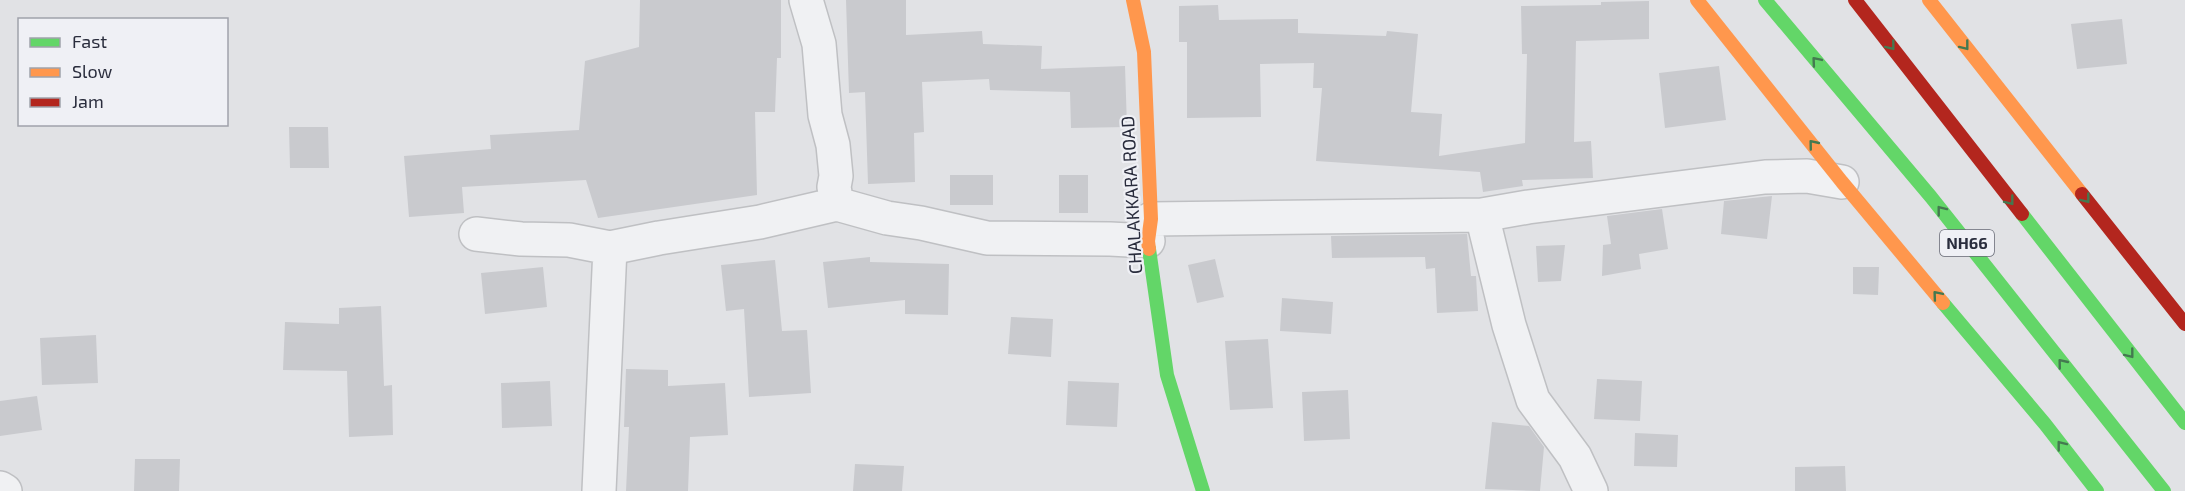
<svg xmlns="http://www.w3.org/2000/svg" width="2185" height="491" font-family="'Exo 2',sans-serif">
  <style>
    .building { fill: #c9cace }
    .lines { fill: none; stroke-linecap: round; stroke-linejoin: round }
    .street-casing { stroke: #bfc0c3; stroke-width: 36 }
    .street { stroke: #f0f1f3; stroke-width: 33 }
    .fast { stroke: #63d668; stroke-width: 14 }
    .slow { stroke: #ff974d; stroke-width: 14 }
    .jam { stroke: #b3261e; stroke-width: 14 }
    .oneway { stroke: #447950 }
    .labels { text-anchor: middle; stroke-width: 4.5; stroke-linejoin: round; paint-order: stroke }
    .shield { fill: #eff0f5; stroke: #656874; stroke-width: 1.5 }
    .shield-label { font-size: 16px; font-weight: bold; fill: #2a2d3d }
    .street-label { font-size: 18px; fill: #2a2d3d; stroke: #eff0f5 }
  </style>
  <rect width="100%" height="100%" fill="#e1e2e5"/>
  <path class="building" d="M640,0H781V58H777L775,112H755L757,195L598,218L586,180L462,187L464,213L409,217L404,156L491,149L490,135L579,130L585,61L639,47Z
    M846,0H906V35L982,31L983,44L1042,46L1041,69L1125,66L1127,127L1071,128L1070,92L990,90L989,79L922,82L924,132L914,133L915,182L868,184L865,92L849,93Z
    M1649,1V39L1576,41L1574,142L1591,141L1593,178L1522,180L1523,186L1483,192L1480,172L1316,161L1322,88H1313L1314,63L1260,64L1261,117L1187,118V42H1179V6L1218,5L1219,20L1298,19V33L1386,36L1387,31L1418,34L1411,112L1442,114L1439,156L1525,143L1527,54H1522L1521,6L1601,5V2Z
    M2122,19L2127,64L2077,69L2071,24Z
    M1719,66L1726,120L1665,128L1659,73Z
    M289,127H328L329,168H290Z
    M950,175H993V205H950Z
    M1059,175H1088V213H1059Z
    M1772,196L1767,239L1721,234L1724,201Z
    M1662,209L1668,249L1639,254L1641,269L1602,276L1603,245L1611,244L1607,216Z
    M1467,234L1471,276H1476L1478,311L1437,313L1435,268L1426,269L1425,257L1332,258L1331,236Z
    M1565,245L1561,281L1538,282L1536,246Z
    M870,257V262L949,264L948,315L905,314V300L828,308L823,262Z
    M1215,259L1224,297L1197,303L1188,265Z
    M775,260L782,331L807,330L811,393L749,397L744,309L726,311L721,265Z
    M543,267L547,307L485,314L481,273Z
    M1853,267H1879L1878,295L1853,294Z
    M1282,298L1333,302L1331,334L1280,331Z
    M381,306L384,386L392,385L393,435L349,437L347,371L283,370L285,322L339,324V308Z
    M1011,317L1053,319L1051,357L1008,354Z
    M96,335L98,383L42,385L40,338Z
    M1268,339L1273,408L1230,410L1225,341Z
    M626,369L668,370V386L725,383L728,435L690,437L688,491H626L629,427H624Z
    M1597,379L1642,381L1640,421L1594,419Z
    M550,381L552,426L502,428L501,383Z
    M1068,381L1119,383L1117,427L1066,425Z
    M1348,390L1350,439L1304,441L1302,392Z
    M37,396L42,430L0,436V401Z
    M1492,422L1529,426L1544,447L1540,491L1485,489Z
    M1635,433L1678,435L1677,467L1634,466Z
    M135,459H180L179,491H134Z
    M855,464L904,466L902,491H853Z
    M1845,466L1846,491H1795V467Z"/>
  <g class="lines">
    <defs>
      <path id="street" d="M806,0L819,44L825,115L833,145L836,176L834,187L837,204L887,218L921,223L987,238L1110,239L1148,241
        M1482,215L1528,207L1765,177L1807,176L1842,182
        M1151,219L1482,215L1509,325L1533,400L1575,457L1591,491
        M476,234L521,239L569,240L610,248L659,238L760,222L837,204
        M0,488L5,491
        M599,491L610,248"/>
    </defs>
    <use href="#street" class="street-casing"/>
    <use href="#street" class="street"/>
    <path class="fast" d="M1765,0L1931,197L2164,491
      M2022,214L2185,423
      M1149,249L1167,375L1203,491
      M1943,303L2045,424L2097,491"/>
    <path class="slow" d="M1133,0L1144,52L1151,219L1148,241L1149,249
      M1697,0L1842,182L1943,303
      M1929,0L2082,194"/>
    <path class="jam" d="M1855,0L2022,214
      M2082,194L2185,324"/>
  </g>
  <defs><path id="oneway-chevron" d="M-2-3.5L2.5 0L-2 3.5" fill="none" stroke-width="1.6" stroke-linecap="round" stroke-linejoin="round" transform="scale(1.5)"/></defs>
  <g class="oneway">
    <use href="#oneway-chevron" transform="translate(1891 46) rotate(52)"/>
    <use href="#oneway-chevron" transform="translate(1965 46) rotate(52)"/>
    <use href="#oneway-chevron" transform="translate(1816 61) rotate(-130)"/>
    <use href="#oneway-chevron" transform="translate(1813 144) rotate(-129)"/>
    <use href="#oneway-chevron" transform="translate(2086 199) rotate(52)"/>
    <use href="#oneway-chevron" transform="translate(2010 201) rotate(52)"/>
    <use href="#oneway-chevron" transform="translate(1941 210) rotate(-128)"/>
    <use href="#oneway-chevron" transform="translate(1937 295) rotate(-130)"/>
    <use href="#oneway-chevron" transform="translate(2130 354) rotate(52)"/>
    <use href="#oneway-chevron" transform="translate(2062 363) rotate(-129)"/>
    <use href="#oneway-chevron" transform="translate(2061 445) rotate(-128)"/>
  </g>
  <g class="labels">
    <rect class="shield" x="1940" y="230" width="54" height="26" rx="4.5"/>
    <g class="shield-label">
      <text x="1967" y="249">NH66</text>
    </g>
    <g class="street-label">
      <text transform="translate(1132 195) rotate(-93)" y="6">CHALAKKARA ROAD</text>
    </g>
  </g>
  <rect x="18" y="18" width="210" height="108" fill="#eff0f5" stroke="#a0a2ab" stroke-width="1.5"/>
  <rect x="30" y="38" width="30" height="9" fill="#63d668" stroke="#a0a2ab" stroke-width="1.5"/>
  <text x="72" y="48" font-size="18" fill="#2a2d3d">Fast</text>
  <rect x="30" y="68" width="30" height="9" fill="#ff974d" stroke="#a0a2ab" stroke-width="1.5"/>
  <text x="72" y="78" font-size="18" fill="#2a2d3d">Slow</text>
  <rect x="30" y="98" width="30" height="9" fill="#b3261e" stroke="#a0a2ab" stroke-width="1.5"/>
  <text x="72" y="108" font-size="18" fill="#2a2d3d">Jam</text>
</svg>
